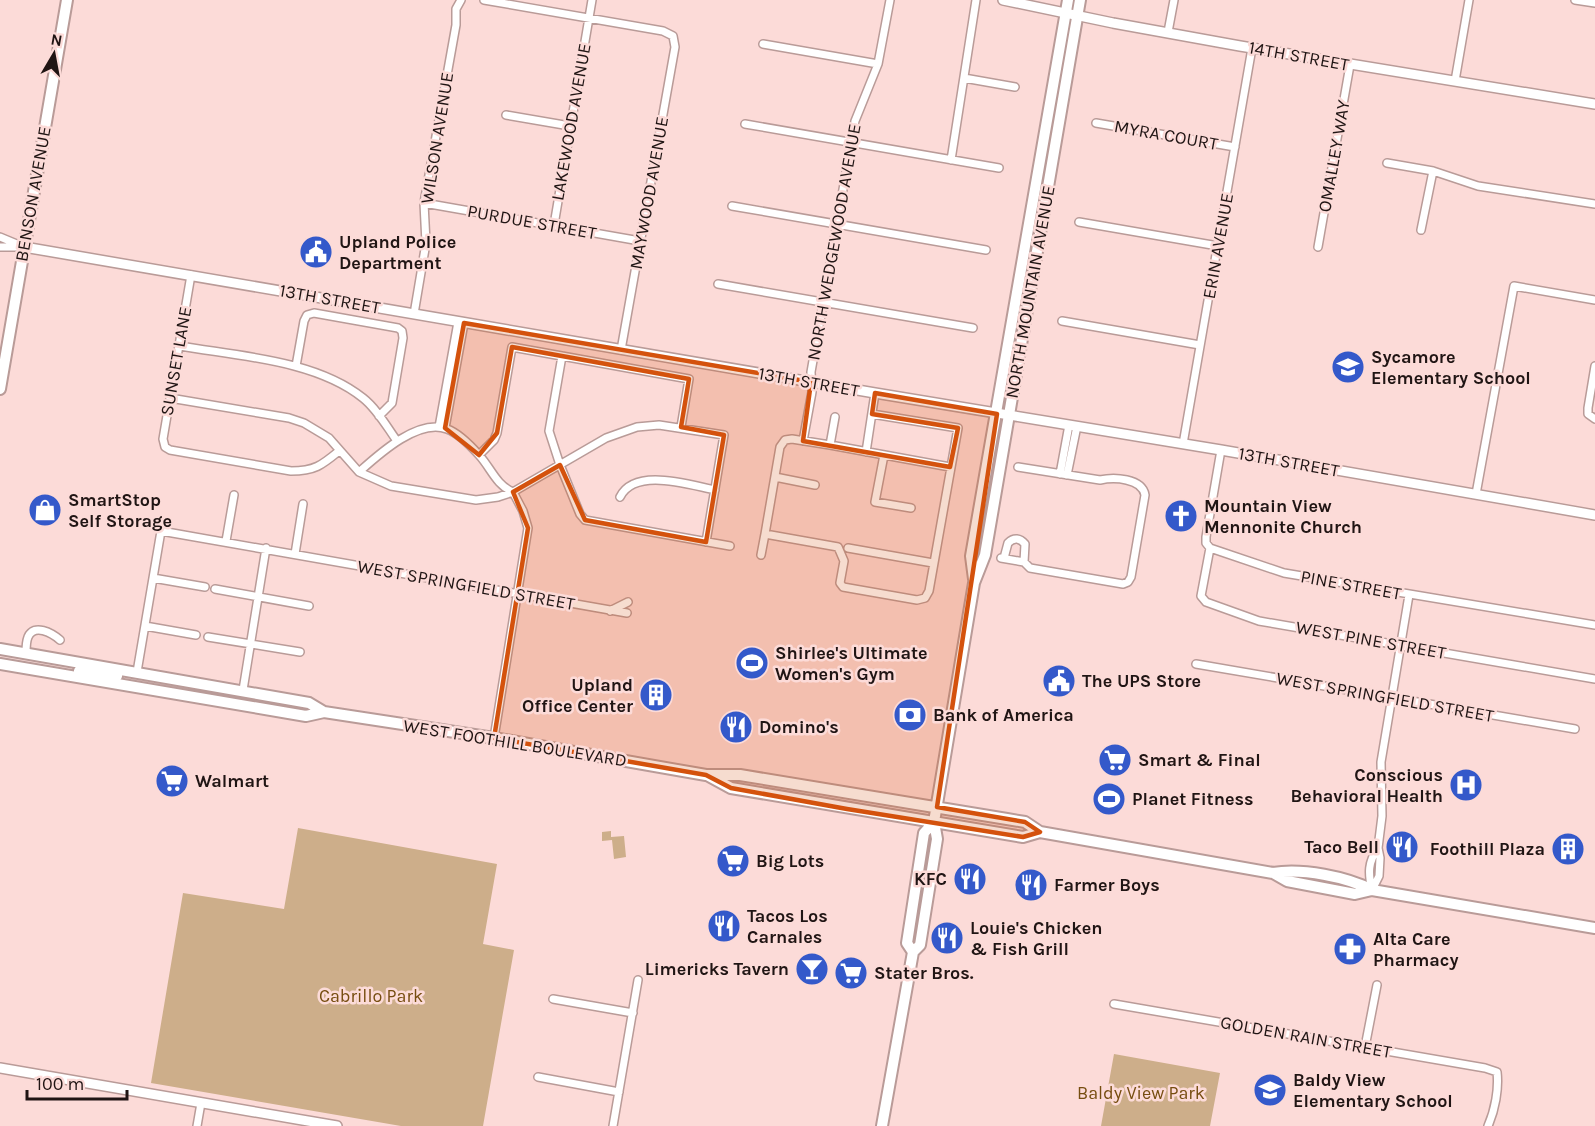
<svg xmlns="http://www.w3.org/2000/svg" width="1595" height="1126" font-family="Karla,sans-serif">
  <style>
    .green { fill: #cdae8a }
    .lines { fill: none; stroke-linecap: round; stroke-linejoin: round }
    .street-casing { stroke: #b99b98; stroke-width: 10 }
    .secondary-casing { stroke: #b99b98; stroke-width: 12 }
    .primary-casing { stroke: #b99b98; stroke-width: 14 }
    .street { stroke: #fff; stroke-width: 7 }
    .secondary { stroke: #fff; stroke-width: 9 }
    .primary { stroke: #fff; stroke-width: 10 }
    .marked { fill: #d4520d; fill-opacity: 0.2; stroke: #d4520d; stroke-width: 4.5; stroke-linejoin: round }
    .labels { text-anchor: middle; stroke-width: 5; stroke-linejoin: round; paint-order: stroke }
    .street-label { font-size: 18px; fill: #201514; stroke: #fcdbd8 }
    .poi-label { font-size: 18px; font-weight: bold; fill: #201514; stroke: #fcdbd8; text-anchor: start }
    .park-label { font-size: 18px; fill: #764d10; stroke: #fcdbd8 }
  </style>
  <rect width="100%" height="100%" fill="#fcdbd8"/>
  <path class="green" d="M298,828L497,864L483,944L514,950L483,1126H401L151,1083L183,893L284,909Z
    M611,831V837L624,836L626,857L614,859L612,840L602,841V832Z
    M1114,1054L1220,1073L1210,1126H1101Z"/>
  <g class="lines">
    <defs>
      <path id="street" d="M484,0L663,31L673,36L675,47L621,350
        M1575,0L1595,3
        M1168,32L1174,0
        M763,44L878,64
        M964,78L1015,87
        M1455,81L1469,0
        M506,115L570,126
        M1096,123L1235,147
        M745,124L999,168
        M951,160L976,0
        M1387,163L1433,171L1478,186L1595,204
        M424,203L640,241
        M732,206L986,250
        M1079,222L1218,246
        M554,225L592,0
        M1421,230L1433,171
        M0,237L24,247
        M0,247H22
        M1318,247L1350,65
        M191,275L163,439L165,447L170,450L291,471C315,471 322,465 339,451
        M718,284L973,328
        M414,314L426,243L424,203L456,25V9L461,0
        M1062,321L1200,345
        M180,346C238,356 316,360 363,398C377,409 387,427 397,441
        M562,356L549,431L560,465L580,514L585,520L730,546
        M296,366L304,321L307,315L314,313L398,328L402,331L403,338L392,403L379,416
        M1595,366L1588,408V414L1595,419
        M170,398L289,418L304,423L329,438L359,472L391,486L476,500L498,497L513,492L606,438L637,427L659,425L724,435L706,542
        M872,414L958,428L929,591L925,598L917,600L843,587L840,583L844,561L838,547L765,534L780,447L785,440L792,439L830,445L950,467
        M439,427L458,322
        M445,428L464,323
        M803,441L812,392L811,372L855,121L878,64L890,0
        M1183,444L1252,48
        M830,445L835,417
        M1221,450L1206,537V543L1210,548L1284,573L1595,625
        M866,452L875,393
        M479,455L494,440L497,433L512,347L689,379L681,427
        M884,455L875,502L911,508
        M359,472C378,455 418,418 447,429C458,433 471,446 479,455C491,468 496,485 513,492L523,511L528,528L494,738
        M1060,474L1069,425
        M1067,475L1077,426
        M775,477L815,485
        M1476,494L1514,286L1595,300
        M620,497C635,467 689,485 715,490
        M226,541L234,495
        M848,548L933,563
        M1210,548L1201,596L1206,602L1259,621L1595,679
        M295,554L303,504
        M761,555L765,534
        M1001,558L1024,562L1030,568L1123,584L1128,582L1131,577L1145,495C1142,478 1114,477 1100,480L1018,467
        M1004,558L1008,543C1014,537 1020,538 1025,544L1024,562
        M153,578L205,587
        M215,589L309,606
        M610,611L628,602
        M145,626L196,635
        M208,637L300,652
        M26,653C26,648 26,642 28,637C34,623 52,633 60,640
        M1196,664L1575,729
        M137,672L161,531L627,613
        M243,690L266,548
        M1372,890L1379,876L1380,858L1378,848L1382,816L1381,762L1409,595
        M1372,890C1368,873 1368,862 1378,848
        M553,999L633,1013
        M1114,1004L1485,1068L1497,1072C1499,1089 1495,1110 1488,1126
        M1365,1047L1377,985
        M538,1077L619,1092
        M197,1126L201,1103
        M613,1126L638,980"/>
      <path id="secondary" d="M1003,0L1113,23L1240,46L1595,104
        M24,247L875,393L1221,450L1595,515
        M0,1068L337,1126"/>
      <path id="primary" d="M0,389L67,0
        M974,579L971,556L1068,0
        M0,649L309,703L324,712L494,738L706,775H740L1007,819L1025,822L1040,832L1273,873L1287,881L1355,894L1372,890
        M0,664L306,716L324,712
        M79,671L117,676
        M709,776L731,788L1023,837L1040,832
        M1273,873C1302,868 1347,877 1372,890L1595,928
        M913,952L907,943L924,833L934,822
        M882,1126L913,952L920,945L937,839L934,822L974,583L985,555L1080,0"/>
    </defs>
    <use href="#street" class="street-casing"/>
    <use href="#secondary" class="secondary-casing"/>
    <use href="#primary" class="primary-casing"/>
    <use href="#street" class="street"/>
    <use href="#secondary" class="secondary"/>
    <use href="#primary" class="primary"/>
  </g>
  <path class="marked" d="M464,323L811,382L803,441L950,467L958,428L872,414L875,393L997,414L937,807L1025,822L1040,832L1023,837L847,809L731,788L706,775L494,738L528,528L513,492L560,465L585,520L706,542L724,435L681,427L689,379L512,347L497,433L479,455L445,428Z"/>
  <defs>
    <symbol id="civic-disc" viewBox="-11 -11 22 22"><circle r="9.5" fill="#3459ca" stroke="#fcdbd8"/><path d="M-.6-6.5H3V-4.5H.6V-3L4-1V1h2V6H-6V1h2V-1L-.6-3ZM-1.2 2.5V6h2.4V2.5Z" fill="#fff"/></symbol>
    <symbol id="school-disc" viewBox="-11 -11 22 22"><circle r="9.5" fill="#3459ca" stroke="#fcdbd8"/><path d="M0-5L7-2L0 1L-7-2ZM-4 1L0 2.5L4 1V4Q0 6-4 4Z" fill="#fff"/></symbol>
    <symbol id="shop-disc" viewBox="-11 -11 22 22"><circle r="9.5" fill="#3459ca" stroke="#fcdbd8"/><path d="M-5-2.5h2.3a2.7 3.5 0 0 1 5.4 0H5L5.5 6h-11ZM-1.5-2.5h3a1.5 2.3 0 0 0-3 0Z" fill="#fff"/></symbol>
    <symbol id="church-disc" viewBox="-11 -11 22 22"><circle r="9.5" fill="#3459ca" stroke="#fcdbd8"/><path d="M-1.2-6h2.4v3.5h3.3v2.4h-3.3V6h-2.4V-.1h-3.3v-2.4h3.3Z" fill="#fff"/></symbol>
    <symbol id="stadium-disc" viewBox="-11 -11 22 22"><circle r="9.5" fill="#3459ca" stroke="#fcdbd8"/><path d="M0-5a6.5 5 0 1 0 0 10a6.5 5 0 1 0 0-10ZM-3.5-1.8h7v3.6h-7Z" fill="#fff"/></symbol>
    <symbol id="building-disc" viewBox="-11 -11 22 22"><circle r="9.5" fill="#3459ca" stroke="#fcdbd8"/><path d="M-4-6H4V6H1V3H-1V6H-4ZM-2.5-4.3h1.7v1.8h-1.7ZM.8-4.3h1.7v1.8H.8ZM-2.5-1h1.7V.8h-1.7ZM.8-1h1.7V.8H.8Z" fill="#fff"/></symbol>
    <symbol id="bank-disc" viewBox="-11 -11 22 22"><circle r="9.5" fill="#3459ca" stroke="#fcdbd8"/><path d="M-6-4H6V4H-6ZM0-2.3a2.3 2.3 0 1 0 0 4.6a2.3 2.3 0 1 0 0-4.6Z" fill="#fff"/></symbol>
    <symbol id="restaurant-disc" viewBox="-11 -11 22 22"><circle r="9.5" fill="#3459ca" stroke="#fcdbd8"/><path d="M-5-6h1v4h1v-4h1v4h1v-4h1v5L-1.5 .5V6h-2V.5L-5-1ZM5-6V6H3V1.5H1.5Q1.5-4 5-6Z" fill="#fff"/></symbol>
    <symbol id="supermarket-disc" viewBox="-11 -11 22 22"><circle r="9.5" fill="#3459ca" stroke="#fcdbd8"/><path d="M-6-5.5h2.5l.6 2H6L4.5 2H-2.5L-4.4-4H-6ZM-1.5 3.2a1.3 1.3 0 1 0 .1 0ZM3 3.2a1.3 1.3 0 1 0 .1 0Z" fill="#fff"/></symbol>
    <symbol id="hospital-disc" viewBox="-11 -11 22 22"><circle r="9.5" fill="#3459ca" stroke="#fcdbd8"/><path d="M-5-5h3v3.5h4V-5h3V5h-3V1.5h-4V5h-3Z" fill="#fff"/></symbol>
    <symbol id="pharmacy-disc" viewBox="-11 -11 22 22"><circle r="9.5" fill="#3459ca" stroke="#fcdbd8"/><path d="M-2-6h4v4h4v4h-4v4h-4v-4h-4v-4h4Z" fill="#fff"/></symbol>
    <symbol id="bar-disc" viewBox="-11 -11 22 22"><circle r="9.5" fill="#3459ca" stroke="#fcdbd8"/><path d="M-6-5H6L.8 .8V4.5H3.5V6h-7V4.5H-.8V.8Z" fill="#fff"/></symbol>
  </defs>
  <g fill-rule="evenodd">
    <use href="#civic-disc" x="297" y="233" width="38" height="38"/>
    <use href="#school-disc" x="1329" y="348" width="38" height="38"/>
    <use href="#shop-disc" x="26" y="491" width="38" height="38"/>
    <use href="#church-disc" x="1162" y="497" width="38" height="38"/>
    <use href="#stadium-disc" x="733" y="644" width="38" height="38"/>
    <use href="#civic-disc" x="1040" y="662" width="38" height="38"/>
    <use href="#building-disc" x="637" y="676" width="38" height="38"/>
    <use href="#bank-disc" x="891" y="696" width="38" height="38"/>
    <use href="#restaurant-disc" x="717" y="708" width="38" height="38"/>
    <use href="#supermarket-disc" x="1096" y="741" width="38" height="38"/>
    <use href="#supermarket-disc" x="153" y="762" width="38" height="38"/>
    <use href="#hospital-disc" x="1447" y="766" width="38" height="38"/>
    <use href="#stadium-disc" x="1090" y="780" width="38" height="38"/>
    <use href="#restaurant-disc" x="1383" y="828" width="38" height="38"/>
    <use href="#building-disc" x="1549" y="830" width="38" height="38"/>
    <use href="#supermarket-disc" x="714" y="842" width="38" height="38"/>
    <use href="#restaurant-disc" x="951" y="860" width="38" height="38"/>
    <use href="#restaurant-disc" x="1012" y="866" width="38" height="38"/>
    <use href="#restaurant-disc" x="705" y="907" width="38" height="38"/>
    <use href="#restaurant-disc" x="928" y="919" width="38" height="38"/>
    <use href="#pharmacy-disc" x="1331" y="930" width="38" height="38"/>
    <use href="#bar-disc" x="793" y="950" width="38" height="38"/>
    <use href="#supermarket-disc" x="832" y="954" width="38" height="38"/>
    <use href="#school-disc" x="1251" y="1071" width="38" height="38"/>
  </g>
  <g class="labels">
    <g class="street-label">
      <text transform="translate(1299 56) rotate(10)" y="6">14TH STREET</text>
      <text transform="translate(571 122) rotate(-80)" y="6">LAKEWOOD AVENUE</text>
      <text transform="translate(1166 135) rotate(10)" y="6">MYRA COURT</text>
      <text transform="translate(437 138) rotate(-81)" y="6">WILSON AVENUE</text>
      <text transform="translate(1334 156) rotate(-80)" y="6">OMALLEY WAY</text>
      <text transform="translate(649 193) rotate(-80)" y="6">MAYWOOD AVENUE</text>
      <text transform="translate(33 194) rotate(-80)" y="6">BENSON AVENUE</text>
      <text transform="translate(532 222) rotate(10)" y="6">PURDUE STREET</text>
      <text transform="translate(834 242) rotate(-80)" y="6">NORTH WEDGEWOOD AVENUE</text>
      <text transform="translate(1218 246) rotate(-80)" y="6">ERIN AVENUE</text>
      <text transform="translate(1030 292) rotate(-80)" y="6">NORTH MOUNTAIN AVENUE</text>
      <text transform="translate(330 299) rotate(10)" y="6">13TH STREET</text>
      <text transform="translate(176 361) rotate(-80)" y="6">SUNSET LANE</text>
      <text transform="translate(809 382) rotate(10)" y="6">13TH STREET</text>
      <text transform="translate(1289 462) rotate(10)" y="6">13TH STREET</text>
      <text transform="translate(466 585) rotate(10)" y="6">WEST SPRINGFIELD STREET</text>
      <text transform="translate(1351 585) rotate(10)" y="6">PINE STREET</text>
      <text transform="translate(1371 640) rotate(10)" y="6">WEST PINE STREET</text>
      <text transform="translate(1385 697) rotate(10)" y="6">WEST SPRINGFIELD STREET</text>
      <text transform="translate(515 743) rotate(9)" y="6">WEST FOOTHILL BOULEVARD</text>
      <text transform="translate(1306 1037) rotate(10)" y="6">GOLDEN RAIN STREET</text>
    </g>
    <g class="poi-label">
      <text x="339" y="248">Upland Police<tspan x="339" dy="21">Department</tspan></text>
      <text x="1371" y="363">Sycamore<tspan x="1371" dy="21">Elementary School</tspan></text>
      <text x="68" y="506">SmartStop<tspan x="68" dy="21">Self Storage</tspan></text>
      <text x="1204" y="512">Mountain View<tspan x="1204" dy="21">Mennonite Church</tspan></text>
      <text x="775" y="659">Shirlee's Ultimate<tspan x="775" dy="21">Women's Gym</tspan></text>
      <text x="1082" y="687">The UPS Store</text>
      <text x="633" y="691" text-anchor="end">Upland<tspan x="633" dy="21">Office Center</tspan></text>
      <text x="933" y="721">Bank of America</text>
      <text x="759" y="733">Domino's</text>
      <text x="1138" y="766">Smart &amp; Final</text>
      <text x="1443" y="781" text-anchor="end">Conscious<tspan x="1443" dy="21">Behavioral Health</tspan></text>
      <text x="195" y="787">Walmart</text>
      <text x="1132" y="805">Planet Fitness</text>
      <text x="1379" y="853" text-anchor="end">Taco Bell</text>
      <text x="1545" y="855" text-anchor="end">Foothill Plaza</text>
      <text x="756" y="867">Big Lots</text>
      <text x="947" y="885" text-anchor="end">KFC</text>
      <text x="1054" y="891">Farmer Boys</text>
      <text x="747" y="922">Tacos Los<tspan x="747" dy="21">Carnales</tspan></text>
      <text x="970" y="934">Louie's Chicken<tspan x="970" dy="21">&amp; Fish Grill</tspan></text>
      <text x="1373" y="945">Alta Care<tspan x="1373" dy="21">Pharmacy</tspan></text>
      <text x="789" y="975" text-anchor="end">Limericks Tavern</text>
      <text x="874" y="979">Stater Bros.</text>
      <text x="1293" y="1086">Baldy View<tspan x="1293" dy="21">Elementary School</tspan></text>
    </g>
    <g class="park-label">
      <text x="371" y="1002">Cabrillo Park</text>
      <text x="1141" y="1099">Baldy View Park</text>
    </g>
  </g>
  <g transform="translate(54 54) rotate(10)" stroke="#fcdbd8" stroke-width="4.5" paint-order="stroke">
  <path d="M0-4.5L10 22L0 15L-10 22Z" fill="#201514"/>
  <text y="-9" font-size="16" font-weight="bold" text-anchor="middle" fill="#201514">N</text>
  </g>
  <path d="M27 1090v9h100v-9" fill="none" stroke="#201514" stroke-width="3"/>
  <text x="36" y="1090" font-size="18" fill="#201514" stroke="#fcdbd8" stroke-width="4.5" paint-order="stroke">100 m</text>
</svg>
